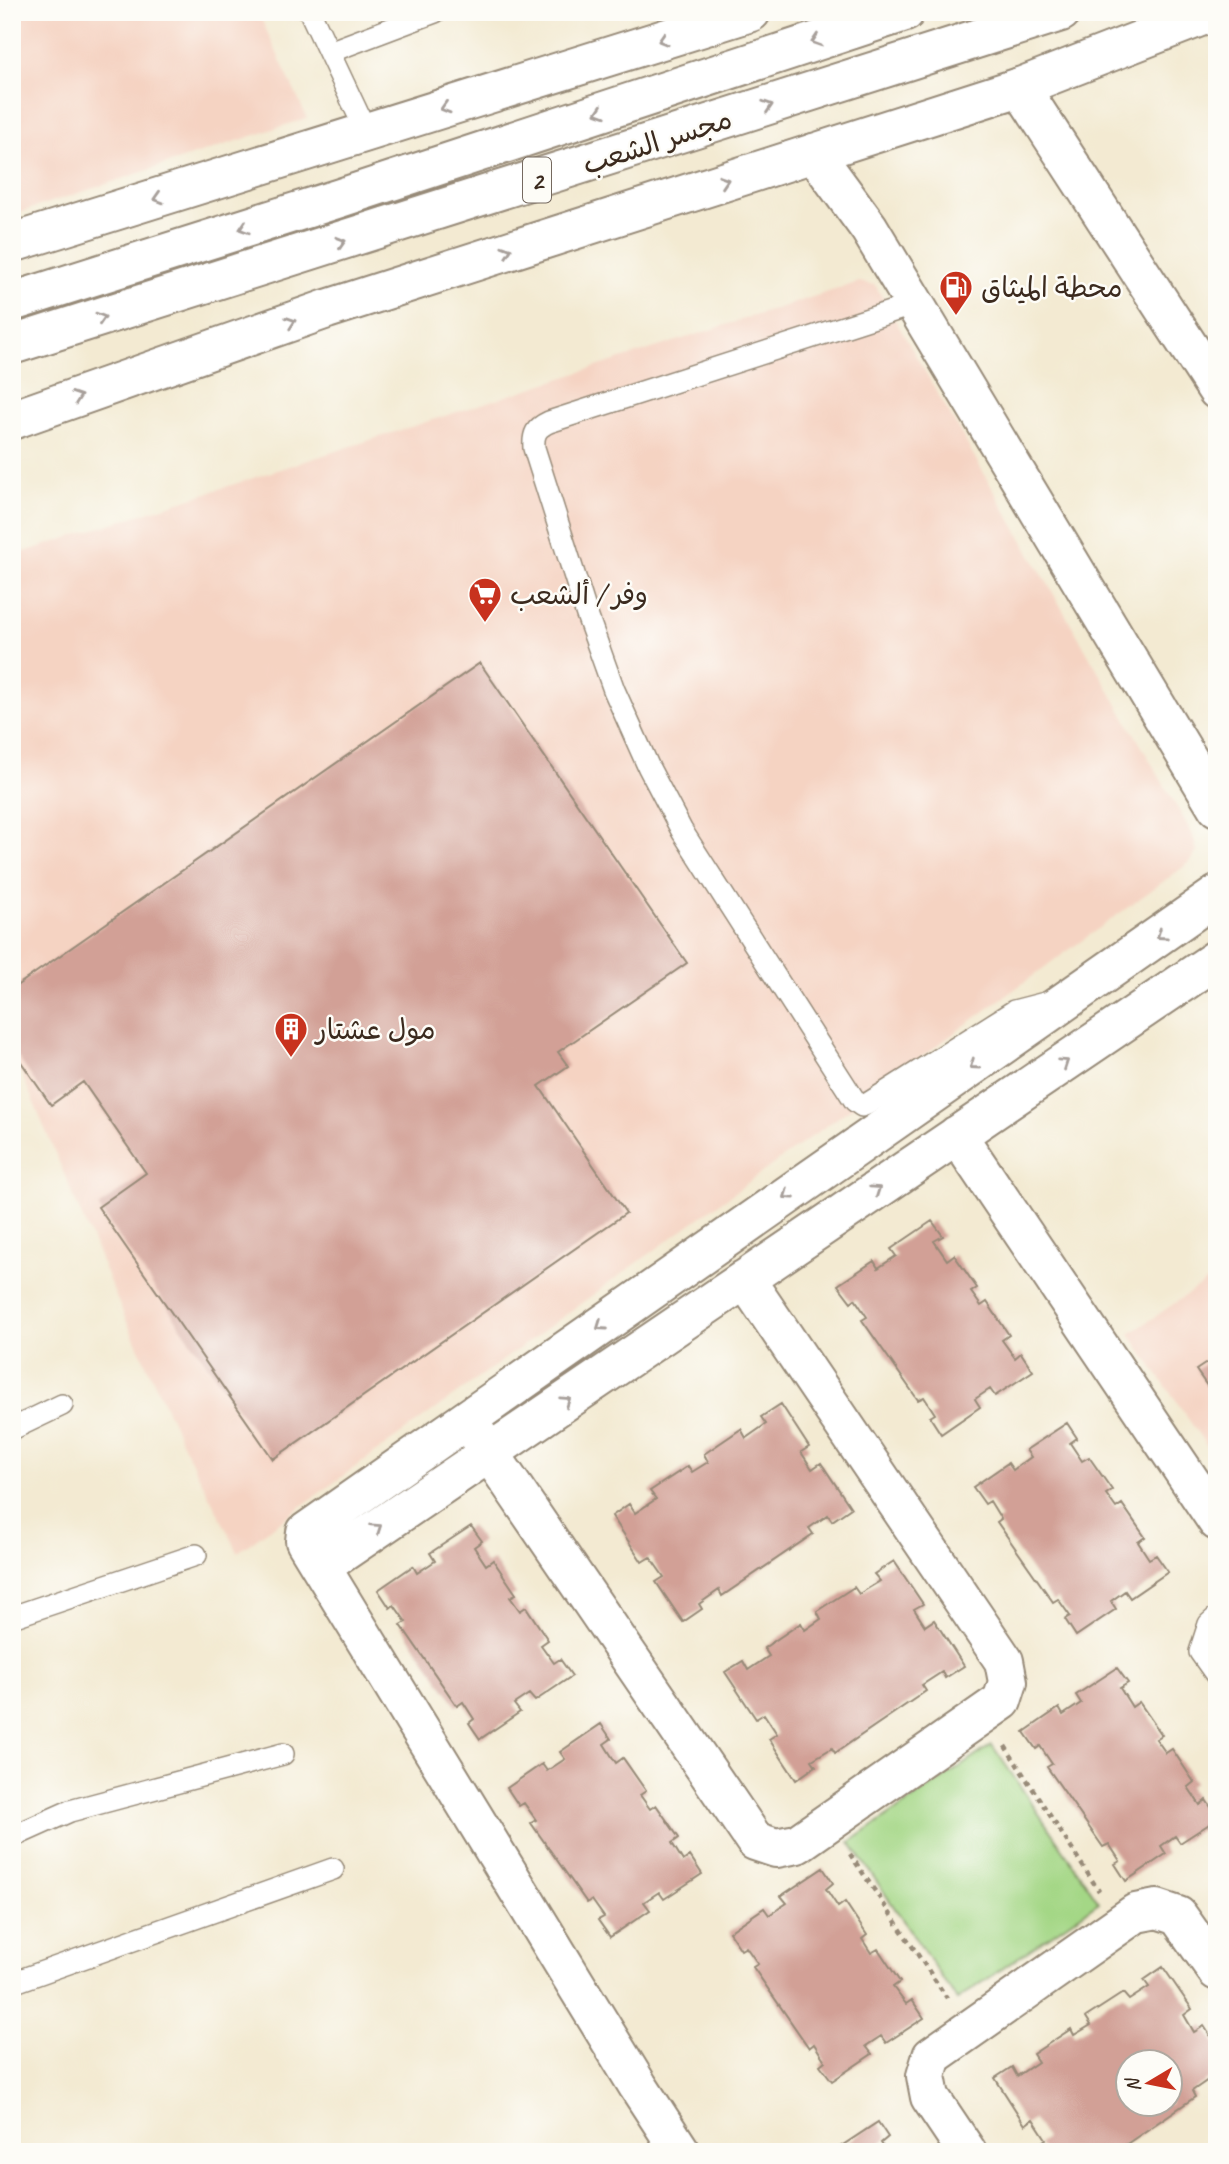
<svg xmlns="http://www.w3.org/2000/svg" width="1229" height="2164" font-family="Caveat,'Playpen Sans Arabic',sans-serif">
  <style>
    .built { fill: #f5d3c2 }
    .green { fill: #a4d786; stroke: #708052; stroke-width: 2 }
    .building { fill: #d2a096; fill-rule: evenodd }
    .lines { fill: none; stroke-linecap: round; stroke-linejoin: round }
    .lane-casing { stroke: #978a78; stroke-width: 24 }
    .street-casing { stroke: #978a78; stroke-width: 42 }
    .highway-casing { stroke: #978a78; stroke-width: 42 }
    .path { stroke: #978a78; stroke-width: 4.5; stroke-dasharray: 5 5; stroke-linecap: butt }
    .lane { stroke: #fff; stroke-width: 21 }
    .street { stroke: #fff; stroke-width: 38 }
    .highway { stroke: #fff; stroke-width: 38 }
    .oneway { stroke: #a79f9a }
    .labels { text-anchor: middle; stroke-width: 5; stroke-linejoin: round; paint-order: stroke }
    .shield { fill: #fdfcf7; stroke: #75695f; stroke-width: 2 }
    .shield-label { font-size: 26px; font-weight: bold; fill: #3b2a1e }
    .street-label { font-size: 28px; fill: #3b2a1e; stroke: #fdfcf7 }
    .poi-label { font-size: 28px; fill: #3b2a1e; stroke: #fdfcf7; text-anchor: start }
  </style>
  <rect width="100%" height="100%" fill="#fdfcf7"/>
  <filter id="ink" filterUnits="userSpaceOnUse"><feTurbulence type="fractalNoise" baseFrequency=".0143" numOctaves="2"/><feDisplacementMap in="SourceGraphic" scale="14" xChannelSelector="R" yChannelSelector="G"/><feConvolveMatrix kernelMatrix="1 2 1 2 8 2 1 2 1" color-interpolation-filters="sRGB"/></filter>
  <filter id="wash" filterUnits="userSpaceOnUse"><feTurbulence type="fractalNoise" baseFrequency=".00686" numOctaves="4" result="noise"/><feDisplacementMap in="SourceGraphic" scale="28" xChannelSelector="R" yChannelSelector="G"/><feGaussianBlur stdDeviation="1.57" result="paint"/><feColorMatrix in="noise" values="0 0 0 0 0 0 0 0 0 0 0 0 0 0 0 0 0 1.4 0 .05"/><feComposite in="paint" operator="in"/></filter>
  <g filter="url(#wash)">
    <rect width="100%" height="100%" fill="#f3ead2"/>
    <path class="built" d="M12,12H258L307,118L12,215Z
      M859,282L875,285L1193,835L1197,852L1189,863L238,1552L182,1443L122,1311L12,1051V556Z
      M1217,1274V1461L1130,1334Z"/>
    <path class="green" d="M992,1745L1099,1902L957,2000L850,1842Z"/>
    <g id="blocks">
      <path class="building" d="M480,663L687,963L558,1052L568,1066L539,1086L626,1213L273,1459L98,1207L146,1173L83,1082L51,1105L12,1049V989Z
        M932,1221L943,1236L934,1241L947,1260L954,1255L977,1288L971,1292L981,1306L987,1302L1009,1335L1002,1340L1015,1358L1021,1353L1033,1371L995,1396L990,1389L975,1399L980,1407L941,1434L930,1417L935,1414L924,1397L918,1400L862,1320L867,1317L855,1299L851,1302L838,1285L874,1261L878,1268L896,1256L891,1249Z
        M1217,1356V1400L1196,1370Z
        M781,1404L809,1447L801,1452L812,1469L821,1463L851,1508L832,1521L828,1515L809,1528L813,1534L722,1596L719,1590L699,1604L702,1609L683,1622L656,1582L664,1577L650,1557L642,1562L612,1516L629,1504L635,1513L656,1499L650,1491L688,1466L692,1472L708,1462L704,1454L741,1429L746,1438L766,1424L761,1417Z
        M1067,1423L1077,1438L1070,1443L1082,1461L1089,1457L1112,1490L1106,1494L1116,1508L1122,1504L1145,1537L1138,1542L1149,1559L1156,1555L1168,1572L1130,1598L1125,1591L1111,1601L1116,1609L1076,1636L1065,1619L1070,1616L1058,1599L1053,1602L997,1522L1001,1519L990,1501L985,1504L973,1487L1008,1463L1013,1470L1031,1457L1026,1450Z
        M471,1526L482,1541L474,1547L486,1565L493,1560L516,1594L510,1597L520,1611L526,1607L548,1640L541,1645L554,1663L560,1659L572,1676L535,1701L529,1694L514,1704L520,1712L480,1739L469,1723L474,1719L463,1702L457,1706L401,1625L406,1622L394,1605L390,1608L378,1590L413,1566L417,1573L435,1561L430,1553Z
        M894,1561L923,1604L914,1609L925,1626L934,1620L964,1666L945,1678L942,1672L922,1685L926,1691L835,1753L832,1748L812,1760L816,1766L796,1780L769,1739L777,1734L764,1714L756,1719L725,1672L743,1661L748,1670L769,1656L764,1648L801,1623L805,1630L821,1619L817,1611L854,1587L859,1594L880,1581L874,1574Z
        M1117,1668L1128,1683L1120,1688L1132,1707L1139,1702L1162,1735L1156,1739L1166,1753L1172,1749L1194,1782L1188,1787L1200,1805L1206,1800L1217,1816V1819L1180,1843L1175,1836L1161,1846L1166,1854L1126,1881L1115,1864L1120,1861L1109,1844L1103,1847L1047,1767L1052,1764L1040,1746L1036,1749L1024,1732L1059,1708L1063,1715L1081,1703L1076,1695Z
        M601,1724L611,1739L604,1744L616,1763L623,1758L646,1791L640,1795L650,1809L656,1805L679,1838L672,1843L683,1861L690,1856L702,1874L664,1899L659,1892L644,1902L650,1910L610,1937L598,1920L604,1917L592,1900L587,1903L531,1823L536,1820L524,1803L519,1806L507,1788L542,1764L547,1771L565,1759L560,1752Z
        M823,1868L833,1883L826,1889L838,1907L845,1902L867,1935L862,1939L871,1953L878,1949L900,1982L893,1987L906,2004L912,2000L924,2018L886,2043L881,2036L866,2046L872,2054L832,2081L820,2065L825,2061L814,2044L809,2048L753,1967L758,1964L746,1947L741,1950L729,1932L764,1908L769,1915L787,1903L781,1896Z
        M1163,1967L1192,2009L1184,2015L1194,2032L1204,2026L1217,2046V2082L1215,2084L1211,2078L1192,2091L1195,2097L1115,2152H1044L1039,2144L1046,2139L1033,2119L1025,2125L995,2078L1012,2067L1017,2076L1038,2062L1033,2054L1071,2029L1074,2035L1091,2025L1086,2017L1123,1993L1129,2000L1149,1987L1144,1980ZM1128,2062H1170V2104H1128Z
        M878,2122L888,2137L881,2143L887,2152H838L837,2149Z"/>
    </g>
  </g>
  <g filter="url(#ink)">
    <use href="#blocks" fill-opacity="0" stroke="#978a78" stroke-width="2"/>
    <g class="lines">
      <defs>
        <path id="lane" d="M310,12L367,133
          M329,52L435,12
          M915,304L549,422C536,428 533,434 534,448L587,615L614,690L649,768L682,831L855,1101L862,1106L867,1104L1014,1011L1045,1003
          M12,1429L62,1405
          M12,1617L196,1555
          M1217,1617L1209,1624L1200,1652L1217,1676
          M12,1837L70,1811L283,1754
          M12,1983L333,1869"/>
        <path id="street" d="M1020,87L1217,390
          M814,153L869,228L1217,807
          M957,1135L1217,1521
          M467,1420L755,1841L776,1848L797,1844L1002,1701L1008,1682L1004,1661L745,1279
          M321,1567L1217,959
          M681,2152L638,2086L305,1541L306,1532L1217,895
          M967,2152L930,2097L926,2076L932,2056L1136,1913L1157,1909L1178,1916L1217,1971"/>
        <path id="highway" d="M12,243L751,12
          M12,302L340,198L905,12
          M12,345L1061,12
          M12,420L327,309L1020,87L1213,12"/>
      </defs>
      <use href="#lane" class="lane-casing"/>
      <use href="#street" class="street-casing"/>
      <use href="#highway" class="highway-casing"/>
      <path class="path" d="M1005,1746L1099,1891
        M850,1854L947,1998"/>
      <use href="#lane" class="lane"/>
      <use href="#street" class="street"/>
      <use href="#highway" class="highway"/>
    </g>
    <defs><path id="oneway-chevron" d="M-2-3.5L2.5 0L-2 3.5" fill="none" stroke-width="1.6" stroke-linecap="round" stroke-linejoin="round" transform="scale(1.75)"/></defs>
    <g class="oneway">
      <use href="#oneway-chevron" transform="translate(663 40) rotate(163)"/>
      <use href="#oneway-chevron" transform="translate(816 41) rotate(162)"/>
      <use href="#oneway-chevron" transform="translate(768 106) rotate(-18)"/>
      <use href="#oneway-chevron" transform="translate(445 108) rotate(163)"/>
      <use href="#oneway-chevron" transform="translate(600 112) rotate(162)"/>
      <use href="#oneway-chevron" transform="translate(724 181) rotate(-18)"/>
      <use href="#oneway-chevron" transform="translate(158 198) rotate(163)"/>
      <use href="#oneway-chevron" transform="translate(244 228) rotate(162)"/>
      <use href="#oneway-chevron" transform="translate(341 242) rotate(-17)"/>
      <use href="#oneway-chevron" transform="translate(507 251) rotate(-18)"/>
      <use href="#oneway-chevron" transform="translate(101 318) rotate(-17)"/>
      <use href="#oneway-chevron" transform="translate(291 322) rotate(-19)"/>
      <use href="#oneway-chevron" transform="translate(77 397) rotate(-19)"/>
      <use href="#oneway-chevron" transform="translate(1161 935) rotate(145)"/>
      <use href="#oneway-chevron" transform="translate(1064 1063) rotate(-34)"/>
      <use href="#oneway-chevron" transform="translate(974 1065) rotate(145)"/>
      <use href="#oneway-chevron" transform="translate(876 1190) rotate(-34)"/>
      <use href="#oneway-chevron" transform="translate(788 1195) rotate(145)"/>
      <use href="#oneway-chevron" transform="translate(601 1326) rotate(145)"/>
      <use href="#oneway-chevron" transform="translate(566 1401) rotate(-34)"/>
      <use href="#oneway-chevron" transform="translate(377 1528) rotate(-34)"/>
    </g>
  </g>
  <defs>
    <symbol id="fuel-pin" viewBox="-11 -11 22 30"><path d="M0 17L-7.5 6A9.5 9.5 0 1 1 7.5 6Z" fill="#c8321e" stroke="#fdfcf7"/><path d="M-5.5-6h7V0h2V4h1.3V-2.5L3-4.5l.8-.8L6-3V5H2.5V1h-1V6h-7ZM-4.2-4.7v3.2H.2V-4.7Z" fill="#fff"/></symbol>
    <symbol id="supermarket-pin" viewBox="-11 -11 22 30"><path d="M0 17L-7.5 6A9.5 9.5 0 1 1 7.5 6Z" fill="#c8321e" stroke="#fdfcf7"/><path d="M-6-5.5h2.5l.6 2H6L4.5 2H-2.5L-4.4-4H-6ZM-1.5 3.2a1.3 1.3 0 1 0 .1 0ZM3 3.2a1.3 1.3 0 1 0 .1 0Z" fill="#fff"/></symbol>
    <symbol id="building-pin" viewBox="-11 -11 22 30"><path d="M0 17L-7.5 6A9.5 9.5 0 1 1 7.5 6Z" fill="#c8321e" stroke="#fdfcf7"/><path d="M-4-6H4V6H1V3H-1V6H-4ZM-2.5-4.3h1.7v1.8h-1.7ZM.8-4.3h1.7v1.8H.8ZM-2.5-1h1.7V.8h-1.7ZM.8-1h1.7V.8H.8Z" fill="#fff"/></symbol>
  </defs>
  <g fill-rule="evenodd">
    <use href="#fuel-pin" x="937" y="268" width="38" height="52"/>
    <use href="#supermarket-pin" x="466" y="575" width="38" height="52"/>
    <use href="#building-pin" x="272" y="1010" width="38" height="52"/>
  </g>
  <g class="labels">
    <rect class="shield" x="523" y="157.5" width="28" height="45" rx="5"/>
    <g class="shield-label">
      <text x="537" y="189">2</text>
    </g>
    <g class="street-label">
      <text transform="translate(657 141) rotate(-18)" y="10">مجسر الشعب</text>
    </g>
    <g class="poi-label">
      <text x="981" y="297">محطة الميثاق</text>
      <text x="510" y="604">وفر / ألشعب</text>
      <text x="316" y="1039">مول عشتار</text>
    </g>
  </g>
  <rect width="1229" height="2164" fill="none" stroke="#fdfcf7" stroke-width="42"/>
  <g transform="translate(1149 2083) rotate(260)"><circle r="33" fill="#fdfcf7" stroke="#afa8a0" stroke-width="2"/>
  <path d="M0-5L12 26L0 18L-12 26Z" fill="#c8321e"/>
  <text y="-10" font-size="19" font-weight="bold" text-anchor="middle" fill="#3b2a1e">N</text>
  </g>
</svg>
